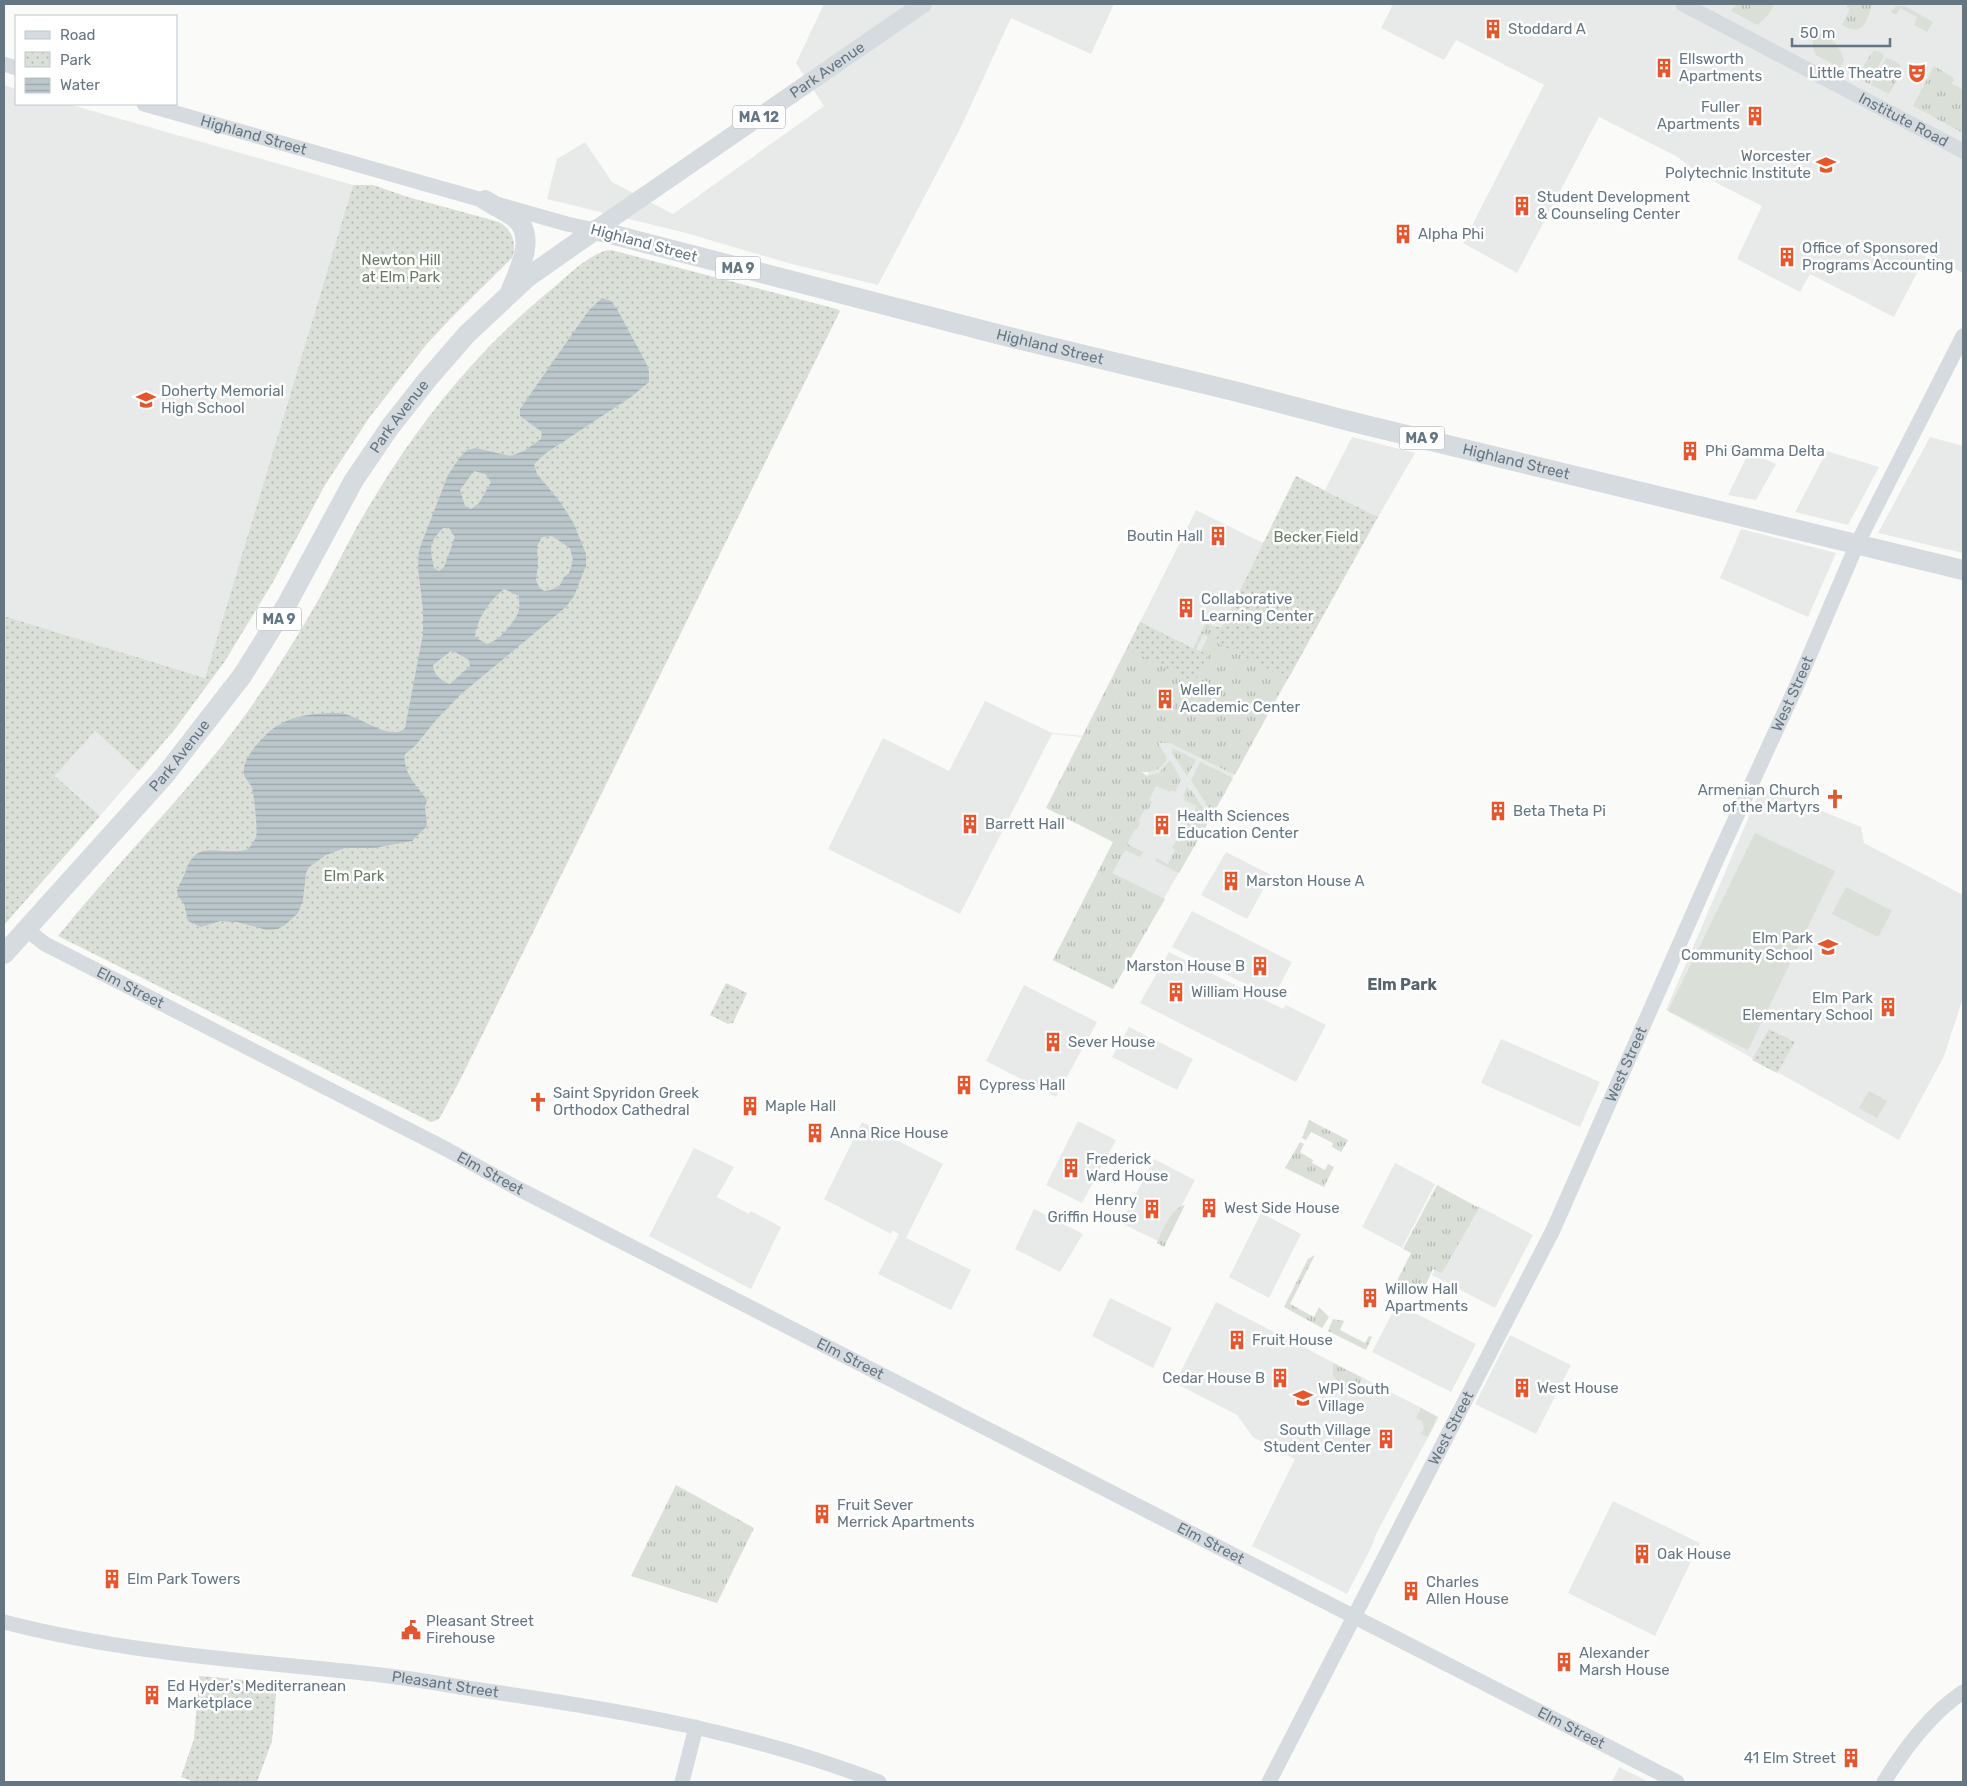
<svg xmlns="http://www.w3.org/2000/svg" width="1967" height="1786" font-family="Rubik,sans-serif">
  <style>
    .built { fill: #e8e9e9 }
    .grass { fill: url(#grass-tufts) }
    .park { fill: url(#park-dots) }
    .garden { fill: #dadfd7 }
    .water { fill: url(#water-rules); fill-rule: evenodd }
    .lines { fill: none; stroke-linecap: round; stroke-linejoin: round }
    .secondary { stroke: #d6dbdf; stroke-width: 15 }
    .primary { stroke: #d6dbdf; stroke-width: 18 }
    .highway { stroke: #d6dbdf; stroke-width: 20 }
    .labels { text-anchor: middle; stroke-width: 5; stroke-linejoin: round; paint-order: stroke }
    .shield { fill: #fff; stroke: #939fa8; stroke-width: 1 }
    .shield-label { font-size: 14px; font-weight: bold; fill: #657683 }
    .poi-label { font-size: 15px; fill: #657683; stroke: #fff; text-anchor: start }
    .street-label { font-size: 15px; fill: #657683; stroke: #fff }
    .park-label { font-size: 15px; fill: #687a64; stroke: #fff }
    .neighbourhood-label { font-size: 16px; font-weight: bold; fill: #57646e; stroke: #fff }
  </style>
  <defs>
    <pattern id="grass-tufts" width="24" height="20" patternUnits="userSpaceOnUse" patternTransform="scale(1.25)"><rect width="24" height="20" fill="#dadfd7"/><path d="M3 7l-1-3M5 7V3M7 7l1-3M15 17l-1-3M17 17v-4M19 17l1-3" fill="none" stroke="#b4b9b4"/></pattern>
    <pattern id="park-dots" width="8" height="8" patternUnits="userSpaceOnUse" patternTransform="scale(1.25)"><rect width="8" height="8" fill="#dadfd7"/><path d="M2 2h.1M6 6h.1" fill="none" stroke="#b4b9b4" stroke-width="1.8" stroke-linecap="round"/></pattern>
    <pattern id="water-rules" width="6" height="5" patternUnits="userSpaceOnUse" patternTransform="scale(1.25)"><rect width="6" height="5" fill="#bbc7cb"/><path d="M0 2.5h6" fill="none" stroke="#9ca6aa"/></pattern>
  </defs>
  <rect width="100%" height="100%" fill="#fafaf8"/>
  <path class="built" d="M824,4H1114L1091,54L1011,18L959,131L878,285L788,263L686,233L547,199L557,159L585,142L612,182L673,214L824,106L796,63Z
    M1393,4H1963V273L1927,254L1894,317L1810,274L1800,292L1737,259L1762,206L1701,175L1676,156L1599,117L1517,273L1463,243L1544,85L1456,40L1444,60L1381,28Z
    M4,85L16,89V104H68L353,185L205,678L4,616Z
    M1352,437L1415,453L1378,517L1325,490Z
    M1930,437L1963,446V553L1878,533Z
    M1827,451L1879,467L1848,525L1795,512Z
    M1749,452L1776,464L1756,500L1728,495Z
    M1196,510L1263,543L1215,642L1288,679L1113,989L1053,960L1150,770L1083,737L1052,734L960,914L828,849L883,738L949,771L985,701L1052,733L1083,736L1127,649L1208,655L1140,622Z
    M1741,529L1836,553L1808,617L1720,578Z
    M95,731L139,771L100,816L55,776Z
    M1762,786L1861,827L1864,843L1963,895V998L1944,1056L1899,1140L1666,1010Z
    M1226,852L1271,875L1247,919L1201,895Z
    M1192,911L1292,962L1273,998L1172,947Z
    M1169,952L1283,1009L1286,1005L1326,1025L1296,1082L1140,1003Z
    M1024,985L1097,1022L1056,1097L986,1061Z
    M1129,1027L1193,1059L1177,1090L1112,1057Z
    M1501,1039L1600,1082L1580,1127L1481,1083Z
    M1078,1121L1116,1140L1082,1203L1046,1185Z
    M862,1122L943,1164L906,1238L971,1270L951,1310L878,1274L899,1234L892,1230L891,1234L824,1199Z
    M694,1148L734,1167L717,1197L749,1214L751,1211L781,1227L751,1289L649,1236Z
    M1154,1159L1195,1180L1162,1243L1121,1223Z
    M1395,1163L1435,1184L1402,1248L1362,1227Z
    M1478,1206L1533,1235L1495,1308L1432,1275L1451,1238L1459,1242Z
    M1034,1209L1083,1234L1060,1272L1015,1249Z
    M1261,1213L1301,1234L1269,1298L1229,1277Z
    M1110,1298L1172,1328L1153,1368L1092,1336Z
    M1216,1302L1439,1417L1377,1532L1372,1546L1347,1594L1252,1546L1295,1459L1253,1437L1237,1415L1175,1383Z
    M1397,1304L1476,1344L1451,1392L1372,1352Z
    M1510,1335L1571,1365L1536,1434L1475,1404Z
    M1613,1501L1700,1543L1655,1636L1568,1593Z
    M1619,1767L1649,1782H1612Z"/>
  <path class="grass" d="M1736,4H1750L1754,14L1750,21L1731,11Z
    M1848,4H1873C1865,23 1864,37 1842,25L1850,9L1846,7Z
    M1874,50L1880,52L1884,56L1869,84L1860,79L1864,71V65Z
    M1886,58L1897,62L1901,67L1899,76L1889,94L1871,85Z
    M1934,66L1954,78L1951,83L1963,90V133L1913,106Z
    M1324,611L1235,775L1170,743H1158L1167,758C1162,769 1153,773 1142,772L1147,776L1159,773L1170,760L1181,779L1175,792L1171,790L1170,792L1156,786L1149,800L1152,802L1148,810L1145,809L1138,822L1140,823L1137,829H1135L1127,844L1143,852L1140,857L1125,850L1112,873L1165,899L1113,989L1053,960L1113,842L1046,808L1140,622L1200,652L1208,637L1203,634L1207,627L1250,650Z
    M1172,748L1196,760L1187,776L1172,753Z
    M1200,762L1233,778L1213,814L1191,781Z
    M1187,787L1190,791L1191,790L1210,819L1179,873L1155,861L1156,858L1168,864L1175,850L1172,848L1176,841L1180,842L1186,828L1183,826L1187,819L1190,820L1197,806L1184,800L1185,797L1183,796Z
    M1309,1120L1348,1140L1341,1152L1332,1147L1333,1143L1311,1132L1306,1140L1302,1138Z
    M1300,1142L1304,1144L1300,1152L1313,1160L1312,1163L1325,1170L1328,1164L1334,1167L1324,1187L1285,1168Z
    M1437,1185L1479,1208L1442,1273L1433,1269L1420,1297L1395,1285L1411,1253L1403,1249Z
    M1185,1205L1164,1247L1157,1243C1162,1231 1171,1208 1185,1205Z
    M1315,1255L1290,1304L1314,1317L1319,1307L1329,1317L1322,1328L1284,1307L1308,1259Z
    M1333,1319L1344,1321L1340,1330L1365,1343L1369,1336L1372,1337L1366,1350L1328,1331Z
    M1333,1363L1362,1378L1359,1384L1351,1387L1339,1383L1333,1375Z
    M676,1485L754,1528L717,1603L631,1576Z"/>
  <path class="park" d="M353,185H373L408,197L499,222C513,230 517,244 512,258L453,316L426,345L369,418L325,485L273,582L225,661L175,729L139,771L95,731L55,776L100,816L4,925V616L205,678Z
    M611,250L837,309L840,311L458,1084L439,1119L431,1122L58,936C116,864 182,799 238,725C268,684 295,641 320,597C337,566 352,533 371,503C419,422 479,348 552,289C566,277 592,251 611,250Z
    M1296,476L1378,517L1288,679L1215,642L1219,633L1207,627L1196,649L1208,655L1195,682L1127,649L1140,622L1193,648L1206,623L1216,627H1222Z
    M726,983L747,993L733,1023L728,1024L710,1015Z
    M1769,1029L1795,1042L1777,1073L1752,1060Z
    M199,1676L277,1683L272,1741L257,1782H195L181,1777L194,1739Z"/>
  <path class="garden" d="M1750,4H1774L1769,14L1758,25L1750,21L1754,14L1750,7Z
    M1896,6H1905L1933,22L1927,32L1914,25L1917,17L1900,8L1896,15L1891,12Z
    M1821,32C1834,40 1839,46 1844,60L1840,68L1816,55C1813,48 1811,40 1815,33L1819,35Z
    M1755,833L1835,871L1748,1050L1668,1011Z
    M1846,887L1892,911L1878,937L1832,914Z
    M1869,1091L1887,1101L1877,1118L1859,1108Z
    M1421,1408L1437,1417L1428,1437L1421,1434L1424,1428L1422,1421L1416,1418Z"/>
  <path class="water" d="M602,298L611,301L617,309L647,365L649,372V382L631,397L546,453L534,464L537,474L561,503L574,524L586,554V566L574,596L566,607L461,694L437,719L415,746L405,754C402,772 417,786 427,800L425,807L427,826L412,841L374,848H345L326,855L309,867L306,873L303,900L298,913L285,925L278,929L267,930L237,922L220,921L201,927L188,921L184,904L178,896L177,891C179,884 183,879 185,873C196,837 218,856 247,850C251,846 254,842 256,837C258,831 254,795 252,788C249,780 242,778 244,768C246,755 260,740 270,731C289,715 315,713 338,713C357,713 390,743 405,728L423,634V610L418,568L419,550L448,475L460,457L467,450L476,448L510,456L524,451L541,439L542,432L520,416V409L589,310ZM474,471L485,474L491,482L479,503L471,509L465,506L460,490ZM443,528H449L455,537L444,567L439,571L434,568C430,549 428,543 443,528ZM552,536L570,548L573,561L569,573L564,577L560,585L551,590L544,591L539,587L536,580L538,565L537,546L542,537ZM504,589L519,596C519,602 520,607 518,613C513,624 499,641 487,644L475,637C477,618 490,600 504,589ZM451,651L457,653L469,660L470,666L450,684C441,681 433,674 433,665Z"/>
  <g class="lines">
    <g class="secondary">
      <path id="s1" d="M1683,4L1963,151"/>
      <path d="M4,64L16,68"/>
      <path id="s2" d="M144,104L567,224L595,230"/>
      <path id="s3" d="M26,929L45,944L446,1149L515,1187L1677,1782"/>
      <path id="s4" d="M4,1622C127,1654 254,1661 381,1675C416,1679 452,1686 487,1691C620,1710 754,1733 879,1782"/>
      <path d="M682,1782L696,1727"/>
      <path id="s5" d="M1269,1782L1553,1230L1717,859L1796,687L1857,544L1963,336"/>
      <path d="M1884,1782C1905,1748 1930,1714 1963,1692"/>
    </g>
    <path class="primary" id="s6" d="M595,230L923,4"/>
    <g class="highway">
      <path d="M485,200C494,206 506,211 515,218C537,236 519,270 511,290"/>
      <path id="s7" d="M4,954L165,775L242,676L287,604L354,480L390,427L427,380L467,334L528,277L595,230L1005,336L1234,391L1353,422L1963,570"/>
    </g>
  </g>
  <defs>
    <symbol id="building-bare" viewBox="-9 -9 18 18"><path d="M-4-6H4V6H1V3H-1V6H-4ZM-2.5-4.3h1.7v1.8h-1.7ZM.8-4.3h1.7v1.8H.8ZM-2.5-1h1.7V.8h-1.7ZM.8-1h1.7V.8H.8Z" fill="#e4572e" stroke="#fff" stroke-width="2.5" paint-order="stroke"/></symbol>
    <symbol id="theatre-bare" viewBox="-9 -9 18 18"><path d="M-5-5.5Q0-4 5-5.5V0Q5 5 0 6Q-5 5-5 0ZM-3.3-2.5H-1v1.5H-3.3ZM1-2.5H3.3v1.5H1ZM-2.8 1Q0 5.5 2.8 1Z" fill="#e4572e" stroke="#fff" stroke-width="2.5" paint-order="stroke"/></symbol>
    <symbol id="university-bare" viewBox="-9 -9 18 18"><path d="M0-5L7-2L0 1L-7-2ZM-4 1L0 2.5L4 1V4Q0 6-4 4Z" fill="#e4572e" stroke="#fff" stroke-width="2.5" paint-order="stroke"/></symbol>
    <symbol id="school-bare" viewBox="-9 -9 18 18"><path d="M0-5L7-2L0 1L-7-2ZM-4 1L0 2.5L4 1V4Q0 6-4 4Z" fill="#e4572e" stroke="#fff" stroke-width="2.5" paint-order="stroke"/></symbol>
    <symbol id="church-bare" viewBox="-9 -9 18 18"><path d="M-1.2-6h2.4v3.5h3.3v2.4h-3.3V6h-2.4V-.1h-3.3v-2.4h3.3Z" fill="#e4572e" stroke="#fff" stroke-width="2.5" paint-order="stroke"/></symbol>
    <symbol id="civic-bare" viewBox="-9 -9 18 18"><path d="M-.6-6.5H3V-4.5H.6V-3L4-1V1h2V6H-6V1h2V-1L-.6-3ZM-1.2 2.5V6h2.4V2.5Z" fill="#e4572e" stroke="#fff" stroke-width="2.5" paint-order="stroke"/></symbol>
  </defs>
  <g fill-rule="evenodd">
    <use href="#building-bare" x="1479" y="15" width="28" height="28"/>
    <use href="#building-bare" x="1650" y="54" width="28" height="28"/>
    <use href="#theatre-bare" x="1903" y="59" width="28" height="28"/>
    <use href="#building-bare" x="1741" y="102" width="28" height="28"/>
    <use href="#university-bare" x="1812" y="151" width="28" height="28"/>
    <use href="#building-bare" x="1508" y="192" width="28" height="28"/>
    <use href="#building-bare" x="1389" y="220" width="28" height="28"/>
    <use href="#building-bare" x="1773" y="243" width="28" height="28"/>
    <use href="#school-bare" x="132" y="386" width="28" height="28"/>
    <use href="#building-bare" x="1676" y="437" width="28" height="28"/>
    <use href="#building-bare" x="1204" y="522" width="28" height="28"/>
    <use href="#building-bare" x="1172" y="594" width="28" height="28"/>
    <use href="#building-bare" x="1151" y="685" width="28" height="28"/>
    <use href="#church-bare" x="1821" y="785" width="28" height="28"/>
    <use href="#building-bare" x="1484" y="797" width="28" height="28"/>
    <use href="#building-bare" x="956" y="810" width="28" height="28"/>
    <use href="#building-bare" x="1148" y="811" width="28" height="28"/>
    <use href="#building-bare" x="1217" y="867" width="28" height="28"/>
    <use href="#school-bare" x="1814" y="933" width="28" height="28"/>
    <use href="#building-bare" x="1246" y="952" width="28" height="28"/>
    <use href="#building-bare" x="1162" y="978" width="28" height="28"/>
    <use href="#building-bare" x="1874" y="993" width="28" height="28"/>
    <use href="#building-bare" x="1039" y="1028" width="28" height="28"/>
    <use href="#building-bare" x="950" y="1071" width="28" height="28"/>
    <use href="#church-bare" x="524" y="1088" width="28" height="28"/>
    <use href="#building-bare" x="736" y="1092" width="28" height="28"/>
    <use href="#building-bare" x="801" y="1119" width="28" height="28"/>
    <use href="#building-bare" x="1057" y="1154" width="28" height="28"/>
    <use href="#building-bare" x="1195" y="1194" width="28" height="28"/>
    <use href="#building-bare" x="1138" y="1195" width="28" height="28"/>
    <use href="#building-bare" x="1356" y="1284" width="28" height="28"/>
    <use href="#building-bare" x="1223" y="1326" width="28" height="28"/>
    <use href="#building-bare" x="1266" y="1364" width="28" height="28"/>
    <use href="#building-bare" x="1508" y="1374" width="28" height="28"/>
    <use href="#university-bare" x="1289" y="1384" width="28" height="28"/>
    <use href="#building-bare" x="1372" y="1425" width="28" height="28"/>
    <use href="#building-bare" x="808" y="1500" width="28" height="28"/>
    <use href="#building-bare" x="1628" y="1540" width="28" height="28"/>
    <use href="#building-bare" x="98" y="1565" width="28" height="28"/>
    <use href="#building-bare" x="1397" y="1577" width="28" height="28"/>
    <use href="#civic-bare" x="397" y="1616" width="28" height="28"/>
    <use href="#building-bare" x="1550" y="1648" width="28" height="28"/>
    <use href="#building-bare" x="138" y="1681" width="28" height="28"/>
    <use href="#building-bare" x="1837" y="1744" width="28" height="28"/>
  </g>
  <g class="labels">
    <g class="shield">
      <rect x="733" y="105.5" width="52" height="23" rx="4"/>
      <rect x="715.5" y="256.5" width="45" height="23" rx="4"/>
      <rect x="1399.5" y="426.5" width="45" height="23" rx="4"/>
      <rect x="256.5" y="607.5" width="45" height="23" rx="4"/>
    </g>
    <g class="shield-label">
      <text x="759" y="122">MA 12</text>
      <text x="738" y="273">MA 9</text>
      <text x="1422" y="443">MA 9</text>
      <text x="279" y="624">MA 9</text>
    </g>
    <g class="poi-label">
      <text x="1508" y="34">Stoddard A</text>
      <text x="1679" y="64">Ellsworth<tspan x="1679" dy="17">Apartments</tspan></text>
      <text x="1902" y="78" text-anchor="end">Little Theatre</text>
      <text x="1740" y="112" text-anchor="end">Fuller<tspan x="1740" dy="17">Apartments</tspan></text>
      <text x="1811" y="161" text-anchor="end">Worcester<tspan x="1811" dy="17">Polytechnic Institute</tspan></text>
      <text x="1537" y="202">Student Development<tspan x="1537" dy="17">&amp; Counseling Center</tspan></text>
      <text x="1418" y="239">Alpha Phi</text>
      <text x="1802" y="253">Office of Sponsored<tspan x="1802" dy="17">Programs Accounting</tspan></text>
      <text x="161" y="396">Doherty Memorial<tspan x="161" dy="17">High School</tspan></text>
      <text x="1705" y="456">Phi Gamma Delta</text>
      <text x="1203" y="541" text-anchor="end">Boutin Hall</text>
      <text x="1201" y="604">Collaborative<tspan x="1201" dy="17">Learning Center</tspan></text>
      <text x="1180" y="695">Weller<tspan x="1180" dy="17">Academic Center</tspan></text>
      <text x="1820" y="795" text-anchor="end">Armenian Church<tspan x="1820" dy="17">of the Martyrs</tspan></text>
      <text x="1513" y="816">Beta Theta Pi</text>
      <text x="1177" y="821">Health Sciences<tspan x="1177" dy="17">Education Center</tspan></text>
      <text x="985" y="829">Barrett Hall</text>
      <text x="1246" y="886">Marston House A</text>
      <text x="1813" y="943" text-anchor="end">Elm Park<tspan x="1813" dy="17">Community School</tspan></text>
      <text x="1245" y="971" text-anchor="end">Marston House B</text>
      <text x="1191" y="997">William House</text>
      <text x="1873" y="1003" text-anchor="end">Elm Park<tspan x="1873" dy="17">Elementary School</tspan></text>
      <text x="1068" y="1047">Sever House</text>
      <text x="979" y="1090">Cypress Hall</text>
      <text x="553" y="1098">Saint Spyridon Greek<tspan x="553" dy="17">Orthodox Cathedral</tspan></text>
      <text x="765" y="1111">Maple Hall</text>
      <text x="830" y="1138">Anna Rice House</text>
      <text x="1086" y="1164">Frederick<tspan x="1086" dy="17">Ward House</tspan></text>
      <text x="1137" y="1205" text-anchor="end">Henry<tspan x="1137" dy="17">Griffin House</tspan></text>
      <text x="1224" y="1213">West Side House</text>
      <text x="1385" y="1294">Willow Hall<tspan x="1385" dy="17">Apartments</tspan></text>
      <text x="1252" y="1345">Fruit House</text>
      <text x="1265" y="1383" text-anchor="end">Cedar House B</text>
      <text x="1537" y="1393">West House</text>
      <text x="1318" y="1394">WPI South<tspan x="1318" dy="17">Village</tspan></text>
      <text x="1371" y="1435" text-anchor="end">South Village<tspan x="1371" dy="17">Student Center</tspan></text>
      <text x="837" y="1510">Fruit Sever<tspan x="837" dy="17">Merrick Apartments</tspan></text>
      <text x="1657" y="1559">Oak House</text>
      <text x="127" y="1584">Elm Park Towers</text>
      <text x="1426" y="1587">Charles<tspan x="1426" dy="17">Allen House</tspan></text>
      <text x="426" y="1626">Pleasant Street<tspan x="426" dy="17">Firehouse</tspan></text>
      <text x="1579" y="1658">Alexander<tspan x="1579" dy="17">Marsh House</tspan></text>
      <text x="167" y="1691">Ed Hyder's Mediterranean<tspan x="167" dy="17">Marketplace</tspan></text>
      <text x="1836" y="1763" text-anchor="end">41 Elm Street</text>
    </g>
    <g class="street-label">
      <text dy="5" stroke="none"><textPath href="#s6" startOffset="282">Park Avenue</textPath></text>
      <text dy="5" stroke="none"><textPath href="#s1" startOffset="249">Institute Road</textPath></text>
      <text dy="5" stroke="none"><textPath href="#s2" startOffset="114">Highland Street</textPath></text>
      <text transform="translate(644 243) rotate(15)" y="5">Highland Street</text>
      <text dy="5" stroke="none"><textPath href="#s7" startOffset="1412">Highland Street</textPath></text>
      <text dy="5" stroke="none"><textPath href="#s7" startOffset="670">Park Avenue</textPath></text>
      <text dy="5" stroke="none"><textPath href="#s7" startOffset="1892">Highland Street</textPath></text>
      <text dy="5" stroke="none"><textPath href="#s5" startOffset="1208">West Street</textPath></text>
      <text dy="5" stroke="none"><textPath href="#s7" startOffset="265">Park Avenue</textPath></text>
      <text dy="5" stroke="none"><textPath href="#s3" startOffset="120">Elm Street</textPath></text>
      <text dy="5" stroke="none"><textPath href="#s5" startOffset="802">West Street</textPath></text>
      <text dy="5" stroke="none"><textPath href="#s3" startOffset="525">Elm Street</textPath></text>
      <text dy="5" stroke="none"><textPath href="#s3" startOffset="930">Elm Street</textPath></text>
      <text dy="5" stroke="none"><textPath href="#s5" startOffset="398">West Street</textPath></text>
      <text dy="5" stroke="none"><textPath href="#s3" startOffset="1335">Elm Street</textPath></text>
      <text dy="5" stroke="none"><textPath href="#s4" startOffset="446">Pleasant Street</textPath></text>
      <text dy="5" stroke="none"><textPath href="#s3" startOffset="1740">Elm Street</textPath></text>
    </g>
    <g class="park-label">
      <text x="401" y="265">Newton Hill<tspan x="401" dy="17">at Elm Park</tspan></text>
      <text x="1316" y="542">Becker Field</text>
      <text x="354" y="881">Elm Park</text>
    </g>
    <g class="neighbourhood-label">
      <text x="1402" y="990">Elm Park</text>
    </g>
  </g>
  <rect width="1967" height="1786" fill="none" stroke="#657683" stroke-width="10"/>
  <rect x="15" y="15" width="162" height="90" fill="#ffffff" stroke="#c1c8cd"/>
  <rect x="25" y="31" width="25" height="8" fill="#d6dbdf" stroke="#c1c8cd"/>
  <text x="60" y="40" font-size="15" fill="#657683">Road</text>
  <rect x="25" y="52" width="25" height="15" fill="url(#park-dots)" stroke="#c1c8cd"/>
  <text x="60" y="65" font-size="15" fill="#657683">Park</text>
  <rect x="25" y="78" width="25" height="15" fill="url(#water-rules)" stroke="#c1c8cd"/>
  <text x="60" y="90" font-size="15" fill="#657683">Water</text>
  <path d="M1792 38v8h98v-8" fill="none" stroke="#657683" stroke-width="2.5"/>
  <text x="1800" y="38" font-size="15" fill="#657683" stroke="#ffffff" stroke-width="4" paint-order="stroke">50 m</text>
</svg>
